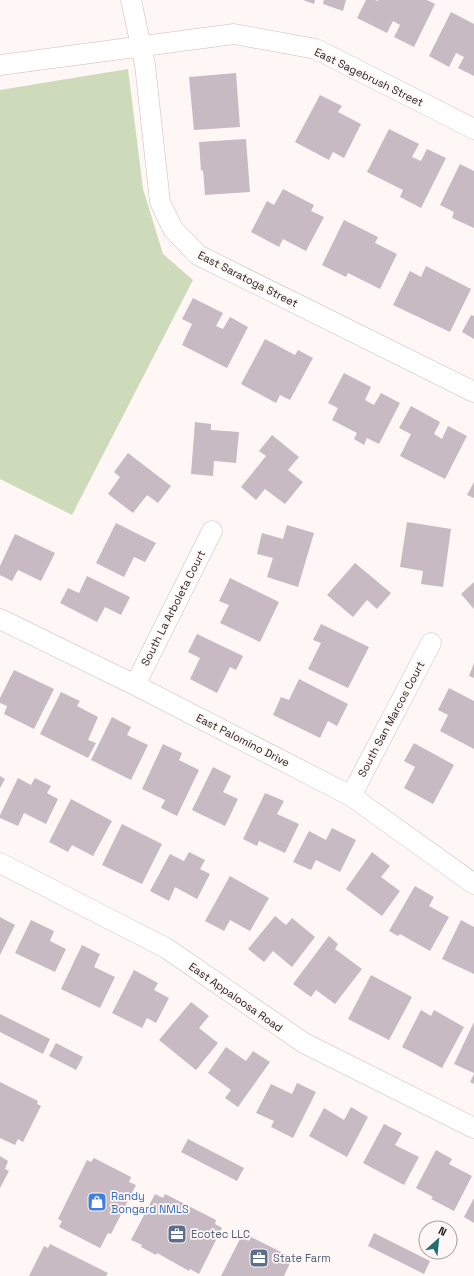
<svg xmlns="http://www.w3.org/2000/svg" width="474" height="1276" font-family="'Space Grotesk',sans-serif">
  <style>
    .green { fill: #cedbba }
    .building { fill: #c8bac3 }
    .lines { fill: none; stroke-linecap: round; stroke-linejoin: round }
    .street-casing { stroke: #cdbdb7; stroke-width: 21 }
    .street { stroke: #fff; stroke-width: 20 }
    .labels { text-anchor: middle; stroke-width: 3.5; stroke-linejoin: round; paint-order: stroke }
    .street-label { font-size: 11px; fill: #231d1b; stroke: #fef7f5 }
    .shop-label { font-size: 11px; fill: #366cbe; stroke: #fef7f5; text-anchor: start }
    .service-label { font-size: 11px; fill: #4e5e75; stroke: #fef7f5; text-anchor: start }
  </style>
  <rect width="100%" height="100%" fill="#fef7f5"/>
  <path class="green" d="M128,69L143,189L163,254L193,280L72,515L0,479V90Z"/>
  <path class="building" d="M303,0H315L314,4Z
    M324,0H346L343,11L323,4Z
    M366,0H375L378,1V0H427L435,4L414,47L394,37L400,25L393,21L387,33L357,18Z
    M451,12L474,24V76L458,68L464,57L456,53L449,67L429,56Z
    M236,73L240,127L194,130L189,77Z
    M320,95L342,106L338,112L361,124L344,158L333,152L329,160L295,142Z
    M389,129L419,144L412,157L421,161L427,149L446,158L421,208L400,197L403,190L367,172Z
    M246,139L250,192L205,195L203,170L201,171L199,142Z
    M460,164L474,171V228L452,218L454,212L440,205Z
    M283,189L314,205L311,211L324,217L306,251L283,239L279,247L251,232L267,201L274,205Z
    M344,220L378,237L375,243L397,254L380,289L348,273L346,277L322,265Z
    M426,266L471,289L450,332L393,305L410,271L421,277Z
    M193,298L223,313L216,326L223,329L230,317L248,327L227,368L182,345L192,324L182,319Z
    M471,315L474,316V339L462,332Z
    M265,339L295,355L298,350L313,358L290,400L280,395L276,403L241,384Z
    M344,373L371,387L365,400L374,405L381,393L400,403L379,444L367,438L364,445L354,439L357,433L332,420L338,408L328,403Z
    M411,406L440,422L434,434L442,439L448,426L467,436L445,479L400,456L411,434L399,428Z
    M195,422L211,424V430L239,432L236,463L214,461L213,476L191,474Z
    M272,435L299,457L288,470L303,482L285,504L265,489L256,500L241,487L266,456L259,451Z
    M128,453L171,486L158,503L147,495L133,513L108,494L120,477L114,472Z
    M474,482V498L467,495Z
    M407,522L451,529L443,587L421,584L423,571L400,567Z
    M116,523L156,543L145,562L134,557L124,577L96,563Z
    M287,525L314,533L298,587L267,577L273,558L257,554L262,533L283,539Z
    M15,534L55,553L41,581L18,570L12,581L0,575V566Z
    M355,563L391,593L377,609L367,600L353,617L327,595Z
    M87,576L130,597L121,615L105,607L97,622L60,603L68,588L79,593Z
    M230,578L279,602L260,642L220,623L229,605L219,601Z
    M474,582V609L461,594Z
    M321,624L369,647L348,688L308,669L321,643L313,640Z
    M197,634L243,656L236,670L230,667L217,693L190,679L200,658L188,652Z
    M474,663V678L469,676Z
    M14,670L54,689L34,729L4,714L7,706L0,703V698Z
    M299,679L348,704L337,726L328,721L320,738L273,715L281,697L289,700Z
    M449,688L474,701V749L440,731L448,715L438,710Z
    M61,692L80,701L77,706L98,717L88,740L96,743L88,758L40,734Z
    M112,717L131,727L127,735L148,745L131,780L91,760Z
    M414,743L454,765L433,804L404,788L415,767L404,761Z
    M163,744L182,753L179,760L199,770L177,816L161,808L165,800L142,789Z
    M213,767L231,776L223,792L238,799L225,826L192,810Z
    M0,776L5,779L0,788Z
    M18,778L31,785L35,778L51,786L47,793L58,799L46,824L24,813L18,826L0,818V815Z
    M265,793L284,801L277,814L299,824L285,853L259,841L257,846L243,839Z
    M71,799L112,821L93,856L72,845L68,852L49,842Z
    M122,824L162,844L142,884L102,865Z
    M332,828L356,840L340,872L316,860L311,870L293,862L309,831L326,840Z
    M189,852L205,860L200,869L210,874L197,899L175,887L169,901L150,891L170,854L184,861Z
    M372,852L390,866L381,877L400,891L382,916L346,889Z
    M230,876L269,898L250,931L230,920L224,931L205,921Z
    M415,886L434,897L429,906L449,917L430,951L400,934L398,936L389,931Z
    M275,916L286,925L292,918L315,937L292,967L273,951L264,962L248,949Z
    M0,917L15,925L0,955Z
    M31,920L54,931L50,941L66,949L55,972L15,953Z
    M461,920L474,927V974L442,959Z
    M329,936L338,944L335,949L362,969L335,1004L316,990L311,997L293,984Z
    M82,945L100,954L94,967L115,977L100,1008L61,989Z
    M134,970L158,983L154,990L169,998L156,1023L147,1018L142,1028L112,1013Z
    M371,975L412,997L389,1040L348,1019Z
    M191,1002L209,1016L199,1028L218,1043L196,1070L159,1040Z
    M421,1010L431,1016L434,1010L464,1027L442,1068L402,1047Z
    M0,1014L50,1039L43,1054L0,1032Z
    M474,1022V1073L454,1064Z
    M56,1043L83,1057L76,1070L49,1056Z
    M226,1047L246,1061L253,1051L270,1062L238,1107L225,1098L231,1090L208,1073Z
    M474,1074V1084L470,1082Z
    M0,1082L38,1101L37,1104L41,1106L23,1142L18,1139L15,1145L0,1138Z
    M297,1083L316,1092L293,1138L271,1127L274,1121L256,1113L271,1084L292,1094Z
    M351,1107L368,1117L347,1157L309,1136L324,1108L344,1120Z
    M384,1124L402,1133L395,1145L419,1157L404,1185L363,1163Z
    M188,1139L244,1168L237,1181L181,1152Z
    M436,1150L452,1159L449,1164L472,1176L454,1211L431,1199L433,1197L416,1188Z
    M0,1156L8,1161L5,1169L9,1171L0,1188Z
    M94,1158L131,1177L129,1182L136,1185L111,1234L108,1233L100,1248L59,1227L62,1221L58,1219L87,1160L91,1162Z
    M155,1194L163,1198L165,1194L216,1220L215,1224L222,1228L199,1274L190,1269L189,1271L157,1253L156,1255L141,1247L142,1245L131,1240Z
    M474,1198V1223L464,1217Z
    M374,1233L430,1261L424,1274L368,1246Z
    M241,1237L249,1241L251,1237L289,1256L286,1261L290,1263L284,1276H221Z
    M50,1244L108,1273L106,1276H29L44,1246L48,1248Z"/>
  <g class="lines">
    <defs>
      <path id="street" d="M131,0L145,65L160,202L173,229L198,255L474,392
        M0,65L234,34L316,49L474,129
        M0,619L135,685L351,796L474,884
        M135,685L212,531
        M351,796L431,643
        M0,863L166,948L304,1043L474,1128"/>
    </defs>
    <use href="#street" class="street-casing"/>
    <use href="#street" class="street"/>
  </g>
  <defs>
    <symbol id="shop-square" viewBox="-11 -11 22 22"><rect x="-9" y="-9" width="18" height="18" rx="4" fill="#3f7fe0" stroke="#fef7f5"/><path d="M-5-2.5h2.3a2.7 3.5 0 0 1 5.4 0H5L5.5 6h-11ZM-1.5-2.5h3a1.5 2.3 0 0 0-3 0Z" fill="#fff"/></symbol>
    <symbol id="office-square" viewBox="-11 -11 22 22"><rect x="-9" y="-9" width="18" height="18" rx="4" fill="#5c6f8a" stroke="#fef7f5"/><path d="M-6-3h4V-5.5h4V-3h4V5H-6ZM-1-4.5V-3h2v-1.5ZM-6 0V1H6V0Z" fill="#fff"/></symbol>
  </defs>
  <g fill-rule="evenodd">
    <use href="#shop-square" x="86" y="1191" width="22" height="22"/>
    <use href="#office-square" x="166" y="1223" width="22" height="22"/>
    <use href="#office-square" x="248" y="1247" width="22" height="22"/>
  </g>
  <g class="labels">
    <g class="street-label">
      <text transform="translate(369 77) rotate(26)" y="4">East Sagebrush Street</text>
      <text transform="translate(248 279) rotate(27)" y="4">East Saratoga Street</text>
      <text transform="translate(173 608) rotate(-63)" y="4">South La Arboleta Court</text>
      <text transform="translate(391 719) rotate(-62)" y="4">South San Marcos Court</text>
      <text transform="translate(243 740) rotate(27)" y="4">East Palomino Drive</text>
      <text transform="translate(236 997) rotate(35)" y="4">East Appaloosa Road</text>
    </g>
    <g class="shop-label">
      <text x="111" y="1200">Randy<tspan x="111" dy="13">Bongard NMLS</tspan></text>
    </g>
    <g class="service-label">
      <text x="191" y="1238">Ecotec LLC</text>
      <text x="273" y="1262">State Farm</text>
    </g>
  </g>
  <g transform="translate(438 1240) rotate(27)"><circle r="19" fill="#fef7f5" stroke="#a6a09e"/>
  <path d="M0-3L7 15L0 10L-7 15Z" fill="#236e70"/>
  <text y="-6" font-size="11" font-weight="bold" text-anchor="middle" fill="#231d1b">N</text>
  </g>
</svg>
